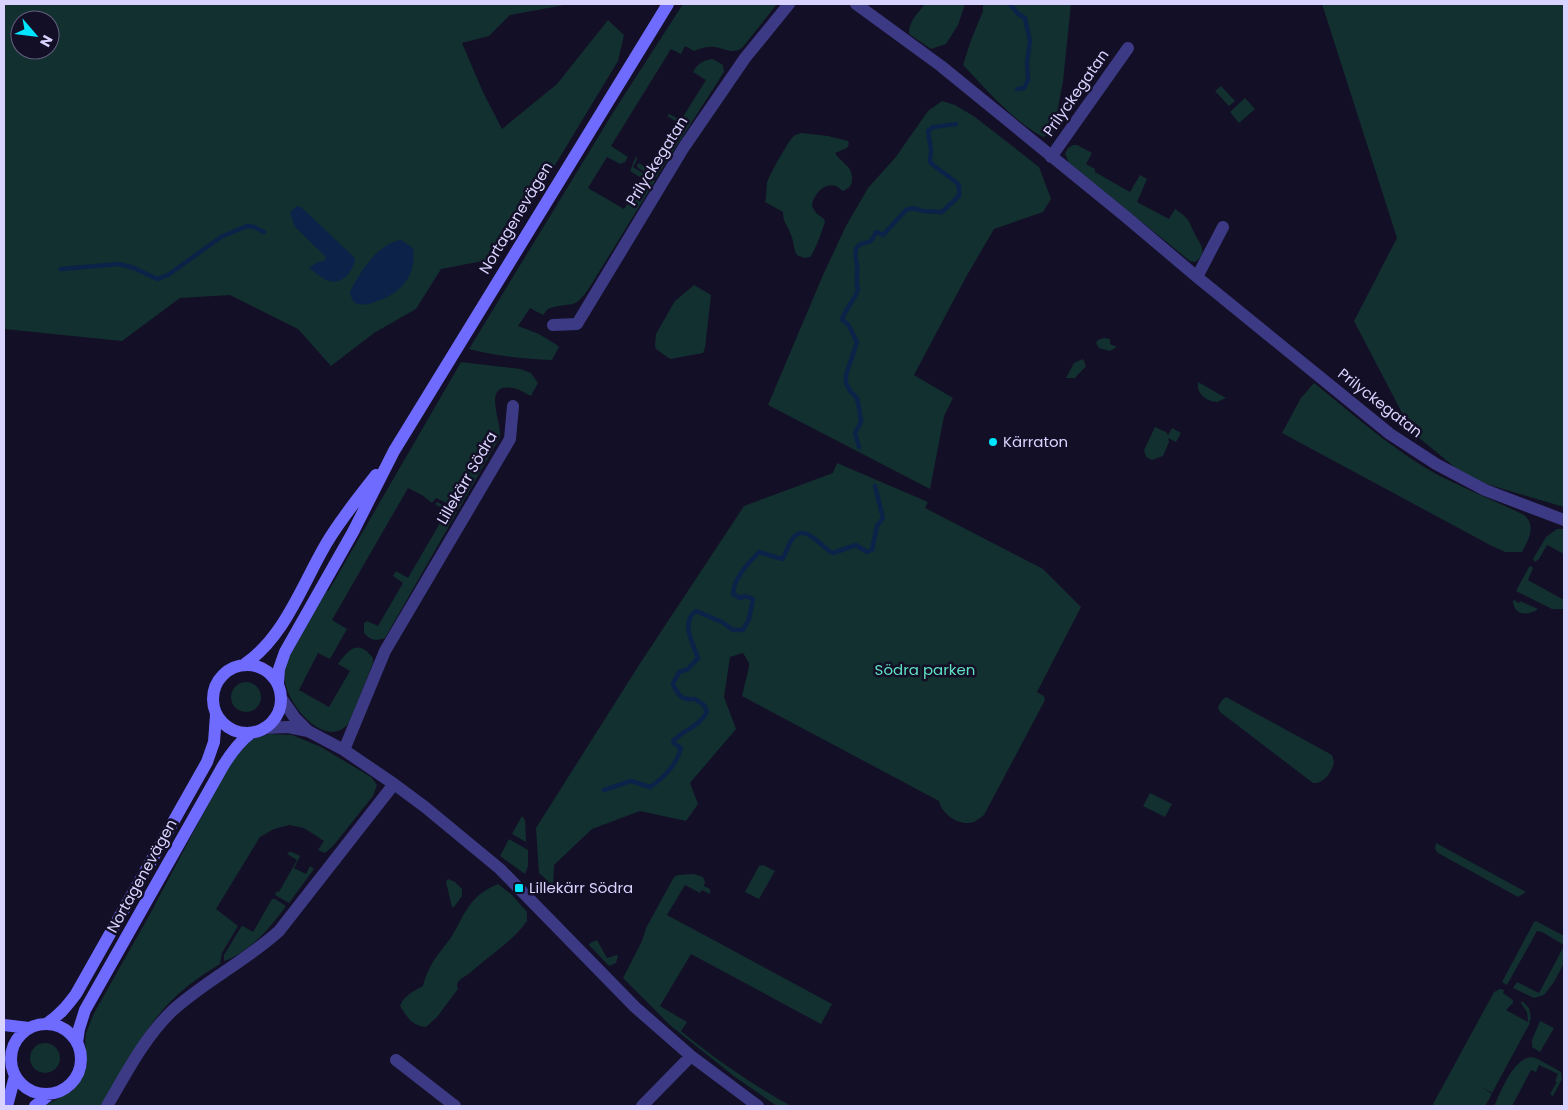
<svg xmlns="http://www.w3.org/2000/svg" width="1568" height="1110" font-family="Poppins,sans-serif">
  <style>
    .green { fill: #12302f; fill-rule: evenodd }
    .water { fill: #0c2248 }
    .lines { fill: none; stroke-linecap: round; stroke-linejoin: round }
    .stream { stroke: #0c2248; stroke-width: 4.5 }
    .street { stroke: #3d3a85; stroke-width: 12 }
    .secondary { stroke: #6f6bff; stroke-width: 12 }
    .poi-dot { fill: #00e5ff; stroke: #130f26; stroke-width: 2 }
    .labels { text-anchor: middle; stroke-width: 5; stroke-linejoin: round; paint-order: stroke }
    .street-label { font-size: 15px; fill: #d9d4ff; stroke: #130f26 }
    .poi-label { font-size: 15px; fill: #d9d4ff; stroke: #130f26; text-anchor: start }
    .park-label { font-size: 15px; fill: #5fe0c0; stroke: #130f26 }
  </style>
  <rect width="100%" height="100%" fill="#130f26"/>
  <path class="green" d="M4,4H570L510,15L489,36L462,43L483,92L502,129L557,84L608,20L624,35L618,61L540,190L493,259L441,269L416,309L374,333L331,366L298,329L230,295L180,298L122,341L4,329ZM20,20H50V50H20Z
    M683,4H777L743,47C733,55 726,49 715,47C708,46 701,48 694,51L685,46L681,54L671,49L611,146L628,157L625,162L620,164L607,157L588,188L624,209L643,179L630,171L636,156L637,160L633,167L655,181L591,285C573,313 573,300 548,309L543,315L530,308L518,326L539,334L557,345L559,347L552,360C524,359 496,356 469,349L614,111Z
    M925,4H965L958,25L946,44L931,49L909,34C908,22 918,13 925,4Z
    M983,4H1071L1063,81L1053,134L1043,137C1012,120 987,90 963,65L971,40L983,11Z
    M1322,4H1564V507L1469,479L1412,432L1354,321L1397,238Z
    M713,59L723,65L724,72L656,178L638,168L637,165L639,163L650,170L679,123L667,116L669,114L681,120L706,80L693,72C698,63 704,60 713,59Z
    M1221,86L1235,101L1229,106L1215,91Z
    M1245,98L1255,109L1239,123L1230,112Z
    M942,101L955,105L975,117L1039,167L1051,199L1043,212L994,229L966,277L914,375L953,398L944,416L930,489L768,405L823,275L846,226L868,188L895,158L928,111Z
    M802,133L828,136L848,141L849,144L847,148L835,153C841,163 853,166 852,179C852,186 849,188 843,191C841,190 838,187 836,186C823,182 813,196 812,206L816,213L824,219L825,222C821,233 817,247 810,257L804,258L797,255C793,248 794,242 791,235C788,225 783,224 783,212L765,202C767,195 766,189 767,183C768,177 790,138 794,136C796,134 799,134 802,133Z
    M1073,145H1077L1092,153L1086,164L1095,169V172L1130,192L1140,175L1147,179L1137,202L1169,219L1175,209C1192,220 1188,222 1197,238C1203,247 1206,255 1195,262L1190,261L1069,163L1065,154L1068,148Z
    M694,285L711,295L705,348L703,353L670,359L656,349L655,346L656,334L675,301Z
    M1104,338L1110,339V344L1117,347L1110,351L1099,348L1096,343L1098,340Z
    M1083,359L1086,366C1084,369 1078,374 1075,378H1066L1074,363Z
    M461,362L520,369L531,373L538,383L531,396C525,393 519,389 513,388C481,382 502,422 500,437L459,509L436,498L432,503L422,495L408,488L332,620L347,629L330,659L318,653L299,690L329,707L350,671L338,664C349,649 358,639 373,658V663L350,721C328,756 278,698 285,670C287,659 294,648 300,638C308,623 317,607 326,592L329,590Z
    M1198,382L1226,398L1217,402C1206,401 1196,394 1198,382Z
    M1314,383C1354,415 1394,451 1440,476C1467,490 1496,501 1524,515C1537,526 1528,540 1522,552H1505L1490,545L1282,433L1301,398Z
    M1155,427L1166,432L1168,435L1172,428L1181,433L1176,442L1168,438L1169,442L1163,456L1152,460L1146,457L1144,450Z
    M837,463L928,502L925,508L1043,569L1081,607L1037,692L1044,696L1045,700L984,815C981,817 977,820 974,822C960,827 941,814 939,801L742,696L749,667V663L743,653L730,657L724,697L736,729L690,783L698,804L686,821L640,811L592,829L554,865L553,886L539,873L536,828L639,665L744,506L833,473Z
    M437,502L457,512L385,638C376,641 371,641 364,633V623L367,621L378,626L403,583L393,576L396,571L408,578L447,511L435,504Z
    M1557,529H1564V554L1547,545L1539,559L1535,562L1533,559L1546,537Z
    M1531,566L1533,568L1528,580L1564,600V609H1552L1516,591L1529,567Z
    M1514,600L1519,603L1520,601L1538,609C1528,616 1514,616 1513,601Z
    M231 697a15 15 0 1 1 30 0a15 15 0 1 1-30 0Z
    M1226,697L1332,755L1334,762C1332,772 1324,784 1313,783L1220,712L1218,707L1222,700Z
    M269,734L292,735L321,747L371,777L377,785L373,796L333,846L325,853L318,850L324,841L304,828L289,825L274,829L260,837L216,909L238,926L222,953L220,964C202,975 186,986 171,1001C142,1030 123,1071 101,1106H44L72,1091L81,1080L87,1065L85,1042L86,1033L94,1013L150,914L230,763L250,740Z
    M1150,793L1172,804L1165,817L1143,806Z
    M522,816L525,820L526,842L512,834Z
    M509,839L528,850V866L525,874L500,856Z
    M1436,843L1526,892L1518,897L1438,853L1435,849Z
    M289,852H292L300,856L294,868L306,874L310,866L314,869L289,903L275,895L277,891L279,892L297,860L287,854Z
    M763,865L775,871L759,899L745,892L759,866Z
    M694,874L703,877L705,882L704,886L710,889V894L702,890L700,893L685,885L667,915L832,1004L821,1024L691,954L660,1006L687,1022L681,1031C715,1059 753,1085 791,1106H777L735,1077L671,1026L623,978L642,941L646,928L674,877L678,875Z
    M448,879L455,882L462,889V896L454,907H452L446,882Z
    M498,884L512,895L527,912V921C512,942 490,955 471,972C468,975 461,978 459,981C456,984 457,985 458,989L437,1017L426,1027C412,1026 407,1017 400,1006C404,995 414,991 423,986C429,964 437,956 450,939C466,914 467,897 498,884Z
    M272,899H275L286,906C271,927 250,952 224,961V955L241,927L243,926L253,932Z
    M1536,921L1564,936V945L1542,932L1537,931L1507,985L1502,982L1534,922Z
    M597,940L607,958L617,955L618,956L616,963L609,966L589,945L590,943Z
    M1564,946V963L1554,982L1544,995L1534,998L1513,988L1517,982L1539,993Z
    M1500,989L1504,990L1503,993L1513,1000V1003L1506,1010L1528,1022L1527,1012L1521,1003L1522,1001L1529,1008L1531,1018L1529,1022L1530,1023L1492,1093L1481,1087L1492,1094L1485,1106H1432L1494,992Z
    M1540,1021L1554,1028L1540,1052L1532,1047V1040Z
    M30 1058a15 15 0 1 1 30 0a15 15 0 1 1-30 0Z
    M1530,1057L1536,1058L1561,1072L1562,1079L1553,1096L1550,1094L1557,1082L1555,1081L1558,1074L1539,1065L1536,1072L1531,1070L1512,1106H1494C1502,1090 1511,1062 1530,1057Z"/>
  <path class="water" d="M298,206L302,208L354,257L355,261C352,272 342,285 329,281C322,279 315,272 309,268L318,262L324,261L326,257L295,227L290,213L294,208Z
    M401,240L413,248C417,275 402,292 378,301C373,303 364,306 358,304C353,303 351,297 350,292C360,272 377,244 401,240Z"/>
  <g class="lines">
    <path class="stream" d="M1010,4L1018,14L1025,18L1030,41L1027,63L1028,80L1024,88L1017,89
      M61,269L119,264L134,268L157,279L168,275L221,237L247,226L254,227L264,232
      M859,447L855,433L861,422L859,408L857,398L850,391L846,383V375L857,342L848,324L842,320C845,309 854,301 858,290C855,281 858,275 857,266C857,260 853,253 857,247C860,243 867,243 871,241L876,232L883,235L906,210L913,208L923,211L942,212L959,196V185C950,176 939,171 930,162L931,150L928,131L933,127L956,124
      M604,790L631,781L650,787C664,778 677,764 681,748L675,744L673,741C683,730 699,727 707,712L704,705L695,699C682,701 678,695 673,684L679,672L688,669L698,658C693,643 680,623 696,611L722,622L733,630H743L749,619L753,599L746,596L740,598L733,594C734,577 748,564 759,552L782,559C787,553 788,543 793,538C806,522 822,549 833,553L856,545L867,552L872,550L877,526L883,518L875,486"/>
    <path class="street" d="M856,4L941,66L1125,216L1197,277L1390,434L1436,464L1485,490L1564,520
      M1051,157L1128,48
      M1197,277L1223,227
      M553,325L577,324L684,147L745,58L789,4
      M281,698L295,718L308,731L344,750L394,784L425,807L500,869L635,1007L691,1056L758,1106
      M264,728L288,727L308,731
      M344,750L385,651L510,439L513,406
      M396,1060L455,1106
      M107,1106C126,1074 144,1038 172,1011C205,981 246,961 279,931L394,784
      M642,1106L691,1056"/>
    <path class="secondary" d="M245,664C285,636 302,585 326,544C340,520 359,497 376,475
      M213 699a34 34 0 1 1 68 0a34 34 0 1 1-68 0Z
      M278,683L279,669L285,652L353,532L394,451L668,4
      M46,1024C59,1016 67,1006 76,994L207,762L214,742L216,715
      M11 1059a35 35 0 1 1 70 0a35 35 0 1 1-70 0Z
      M4,1025L29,1028
      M77,1043L79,1029L85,1010L223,766C231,753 239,742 251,733
      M7,1106L15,1076
      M35,1106L50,1094"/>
  </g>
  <g class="poi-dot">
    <circle cx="993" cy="442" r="5"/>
    <rect x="514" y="883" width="10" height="10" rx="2.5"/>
  </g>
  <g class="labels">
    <g class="street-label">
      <text transform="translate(1076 93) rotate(-55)" y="5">Prilyckegatan</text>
      <text transform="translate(657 161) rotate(-58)" y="5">Prilyckegatan</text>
      <text transform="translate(516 218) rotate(-59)" y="5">Nortagenevägen</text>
      <text transform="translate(1380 403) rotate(38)" y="5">Prilyckegatan</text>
      <text transform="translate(467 478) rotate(-60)" y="5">Lillekärr Södra</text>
      <text transform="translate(142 876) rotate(-61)" y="5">Nortagenevägen</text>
    </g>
    <g class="poi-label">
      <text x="1003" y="447">Kärraton</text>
      <text x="529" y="893">Lillekärr Södra</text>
    </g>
    <g class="park-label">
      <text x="925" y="675">Södra parken</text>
    </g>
  </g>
  <rect width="1568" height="1110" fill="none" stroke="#d9d4ff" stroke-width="10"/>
  <g transform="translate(35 35) rotate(118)"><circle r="24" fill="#130f26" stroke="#625e7d"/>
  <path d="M0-4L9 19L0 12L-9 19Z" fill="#00e5ff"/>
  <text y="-8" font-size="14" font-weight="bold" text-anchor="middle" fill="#d9d4ff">N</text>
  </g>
</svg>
